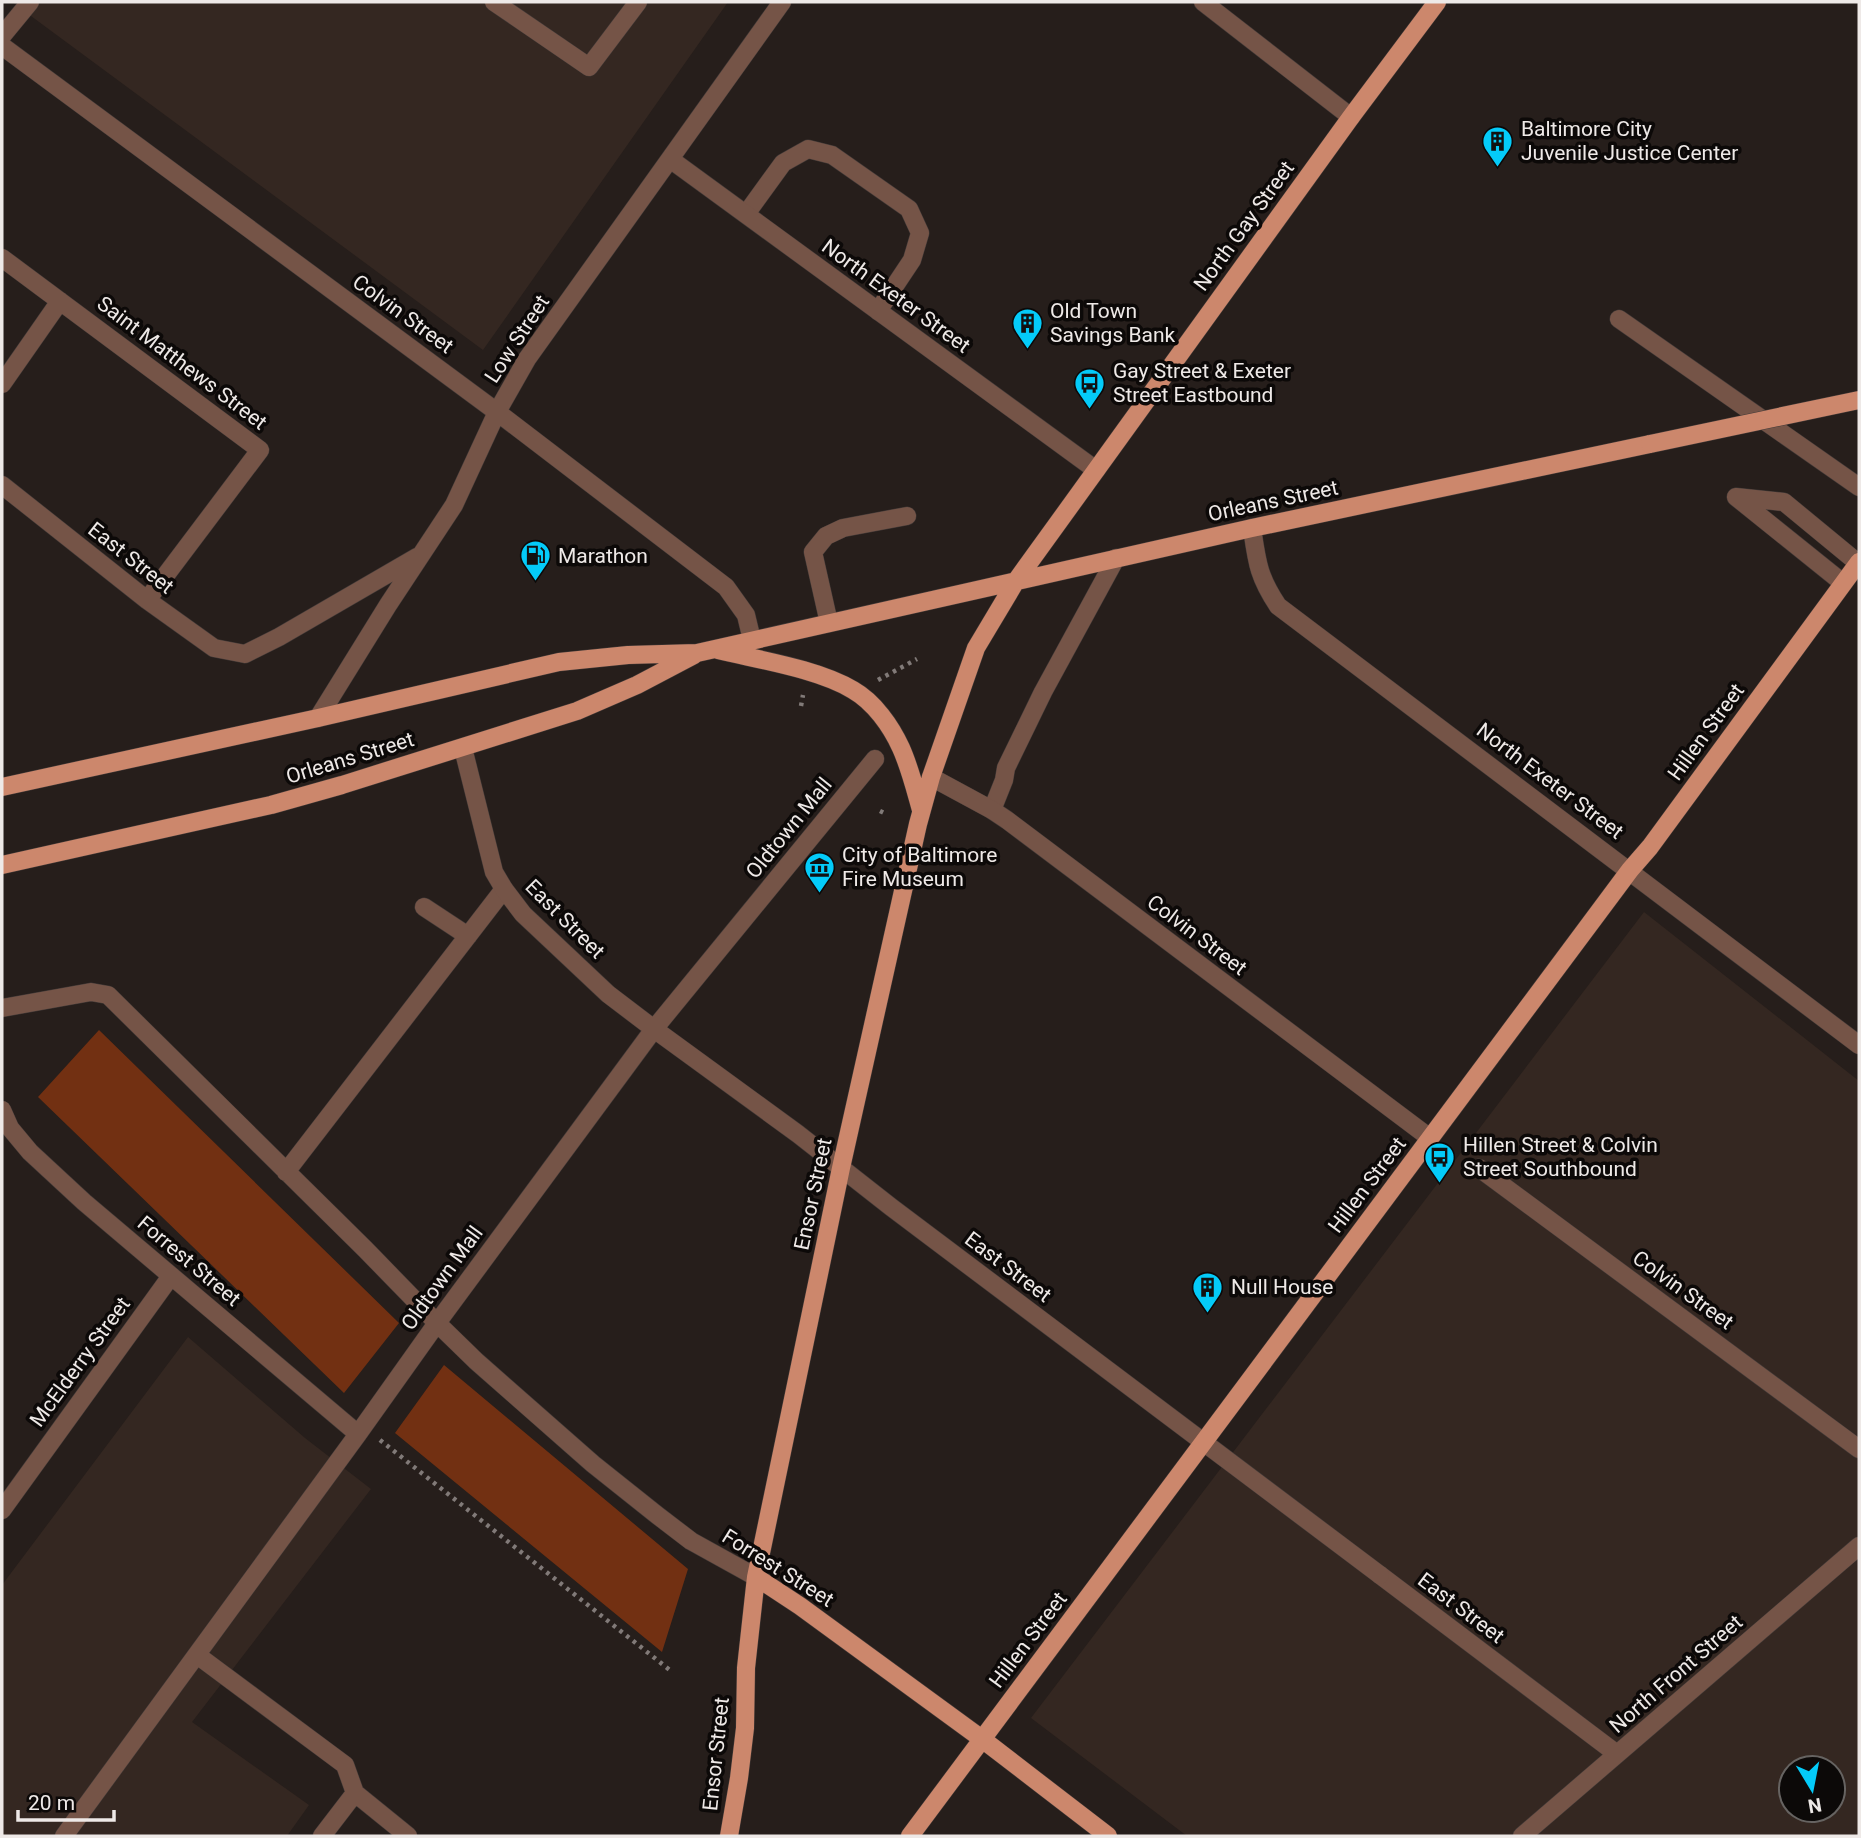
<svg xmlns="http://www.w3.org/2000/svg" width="1861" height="1838" font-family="Roboto,sans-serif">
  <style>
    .built { fill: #342721; fill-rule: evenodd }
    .green { fill: #723012 }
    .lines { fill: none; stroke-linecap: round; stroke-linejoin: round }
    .lane-casing { stroke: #423a38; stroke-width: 19 }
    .street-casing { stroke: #423a38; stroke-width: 19 }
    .primary-casing { stroke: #423a38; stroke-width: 19 }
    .path { stroke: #817a78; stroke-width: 4.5; stroke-dasharray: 3.5 5; stroke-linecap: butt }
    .lane { stroke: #755447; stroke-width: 18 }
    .street { stroke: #755447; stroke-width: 18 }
    .primary { stroke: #cc876c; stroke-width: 18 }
    .primary-bridge-casing { stroke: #423a38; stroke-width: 19; stroke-linecap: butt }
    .primary-bridge { stroke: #cc876c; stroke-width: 18 }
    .labels { text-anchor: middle; stroke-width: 7; stroke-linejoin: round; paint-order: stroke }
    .poi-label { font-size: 21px; fill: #eee9e7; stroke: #0c0908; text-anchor: start }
    .street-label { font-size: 21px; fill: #eee9e7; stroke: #0c0908 }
  </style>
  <rect width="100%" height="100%" fill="#261e1b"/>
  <path class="built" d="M12,2H728L483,350Z
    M1644,912L1859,1081V1836H1187L1031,1718ZM1791,1768H1833V1810H1791Z
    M188,1337L305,1438L371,1489L192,1722L309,1805L287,1836H2V1585Z"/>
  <path class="green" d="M99,1030L399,1323L344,1393L38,1097Z
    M444,1365L688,1569L662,1652L395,1433Z"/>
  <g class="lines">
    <defs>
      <path id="lane" d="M494,2L589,67L638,2
        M746,214L783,163L808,149L832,155L909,209L920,233L912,260L878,311
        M1619,319L1859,487
        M1736,497L1784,502L1858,563
        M1736,497L1843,583
        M829,623L813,552L826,536L843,528L907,516
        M992,810L1004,780L1006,768L1043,692L1116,558
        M424,907L468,936
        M2,1008L91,992L108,995L365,1249L437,1323
        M1479,1168L1859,1449
        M286,1172L504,889
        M1380,1575L1617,1754
        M1522,1836L1859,1546"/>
      <path id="street" d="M1203,2L1351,117
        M2,36L30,2
        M2,46L497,412L726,587L746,615L752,640
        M670,159L1096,470
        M2,258L260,450L147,600
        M2,384L60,301
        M2,485L147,600L214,648L245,654L279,637L417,557
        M1252,528C1257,562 1258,576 1278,606L1859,1045
        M318,718L388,605L454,505L497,412L527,359L782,2
        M463,748L494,872L504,889L523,914L608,994L654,1029L798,1134L891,1207L1380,1575
        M931,777L992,810L1007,820L1430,1138
        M2,1110L10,1128L30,1152L84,1202L358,1434
        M437,1323L476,1361L593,1464L657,1515L691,1541L756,1577
        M2,1510L171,1276
        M197,1655L345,1765L355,1793L408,1836
        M64,1836L358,1434L437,1323L654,1029L875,759
        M322,1836L355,1793"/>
      <path id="primary" d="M718,650C759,660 818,669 853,690C874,702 891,726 901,748C910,768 915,789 921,810
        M2,787L318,718L559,662L628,655L697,653L1252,528L1650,444
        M2,865L271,805L342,785L577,711L637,685L694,655
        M756,1577L800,1606L982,1739L1108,1836
        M729,1836L739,1778L745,1728L746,1668L756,1577L841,1168L918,824L931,777L976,648L1016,581L1351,117L1437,2
        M910,1836L1630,870L1650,847L1859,562"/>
    </defs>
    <use href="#lane" class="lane-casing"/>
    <use href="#street" class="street-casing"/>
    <use href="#primary" class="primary-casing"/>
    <path class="path" d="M878,680L917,659
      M801,706L803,695
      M880,811L884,813
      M380,1440L671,1671"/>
    <use href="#lane" class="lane"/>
    <use href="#street" class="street"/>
    <use href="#primary" class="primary"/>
    <defs>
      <path id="primary-bridge" d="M1650,444L1859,400"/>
    </defs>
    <use href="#primary-bridge" class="primary-bridge-casing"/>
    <use href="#primary-bridge" class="primary-bridge"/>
  </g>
  <defs>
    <symbol id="building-pin" viewBox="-11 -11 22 30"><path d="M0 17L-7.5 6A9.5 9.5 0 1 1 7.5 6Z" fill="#04cbf9" stroke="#0c0908"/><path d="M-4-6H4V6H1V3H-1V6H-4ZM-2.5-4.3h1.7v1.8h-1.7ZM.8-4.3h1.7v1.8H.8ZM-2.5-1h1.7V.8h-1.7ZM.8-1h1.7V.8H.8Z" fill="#111"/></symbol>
    <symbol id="bus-pin" viewBox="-11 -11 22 30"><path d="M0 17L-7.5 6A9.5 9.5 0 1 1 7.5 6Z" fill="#04cbf9" stroke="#0c0908"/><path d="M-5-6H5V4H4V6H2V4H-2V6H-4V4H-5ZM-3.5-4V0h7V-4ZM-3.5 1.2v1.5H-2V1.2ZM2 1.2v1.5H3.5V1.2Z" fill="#111"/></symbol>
    <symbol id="fuel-pin" viewBox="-11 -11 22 30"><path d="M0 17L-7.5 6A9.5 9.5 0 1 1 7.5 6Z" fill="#04cbf9" stroke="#0c0908"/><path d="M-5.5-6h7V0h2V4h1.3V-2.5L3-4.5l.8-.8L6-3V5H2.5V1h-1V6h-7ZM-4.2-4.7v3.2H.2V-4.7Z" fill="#111"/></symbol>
    <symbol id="museum-pin" viewBox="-11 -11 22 30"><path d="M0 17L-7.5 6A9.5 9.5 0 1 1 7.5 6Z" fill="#04cbf9" stroke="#0c0908"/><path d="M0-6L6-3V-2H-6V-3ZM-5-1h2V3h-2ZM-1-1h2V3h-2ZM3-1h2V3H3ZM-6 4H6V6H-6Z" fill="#111"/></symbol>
  </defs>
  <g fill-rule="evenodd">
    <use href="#building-pin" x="1480" y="124" width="35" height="47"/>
    <use href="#building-pin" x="1010" y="306" width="35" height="47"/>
    <use href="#bus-pin" x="1072" y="366" width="35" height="47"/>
    <use href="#fuel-pin" x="518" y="538" width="35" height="47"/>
    <use href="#museum-pin" x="802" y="850" width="35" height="47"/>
    <use href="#bus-pin" x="1422" y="1140" width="35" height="47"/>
    <use href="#building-pin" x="1190" y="1270" width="35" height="47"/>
  </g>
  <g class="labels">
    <g class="poi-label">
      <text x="1521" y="136">Baltimore City<tspan x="1521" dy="24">Juvenile Justice Center</tspan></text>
      <text x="1050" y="318">Old Town<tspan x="1050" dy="24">Savings Bank</tspan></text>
      <text x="1113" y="378">Gay Street &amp; Exeter<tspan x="1113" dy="24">Street Eastbound</tspan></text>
      <text x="558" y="563">Marathon</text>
      <text x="842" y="862">City of Baltimore<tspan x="842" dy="24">Fire Museum</tspan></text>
      <text x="1463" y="1152">Hillen Street &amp; Colvin<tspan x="1463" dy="24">Street Southbound</tspan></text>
      <text x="1231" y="1294">Null House</text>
    </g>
    <g class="street-label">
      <text transform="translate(1244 226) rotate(-54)" y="7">North Gay Street</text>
      <text transform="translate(896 296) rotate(36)" y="7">North Exeter Street</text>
      <text transform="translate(403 314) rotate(36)" y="7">Colvin Street</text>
      <text transform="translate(517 339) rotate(-57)" y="7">Low Street</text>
      <text transform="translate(182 363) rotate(37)" y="7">Saint Matthews Street</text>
      <text transform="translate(1273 501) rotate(-12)" y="7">Orleans Street</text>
      <text transform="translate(131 558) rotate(38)" y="7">East Street</text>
      <text transform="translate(1706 732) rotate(-54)" y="7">Hillen Street</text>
      <text transform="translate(350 758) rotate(-17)" y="7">Orleans Street</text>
      <text transform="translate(1550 781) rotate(37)" y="7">North Exeter Street</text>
      <text transform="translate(789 828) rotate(-51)" y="7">Oldtown Mall</text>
      <text transform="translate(565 919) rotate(45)" y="7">East Street</text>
      <text transform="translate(1197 935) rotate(37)" y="7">Colvin Street</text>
      <text transform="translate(1367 1185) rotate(-53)" y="7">Hillen Street</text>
      <text transform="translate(813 1194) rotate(-78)" y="7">Ensor Street</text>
      <text transform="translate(189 1261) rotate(40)" y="7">Forrest Street</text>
      <text transform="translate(1008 1267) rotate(37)" y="7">East Street</text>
      <text transform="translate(442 1278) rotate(-54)" y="7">Oldtown Mall</text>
      <text transform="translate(1683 1290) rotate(36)" y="7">Colvin Street</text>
      <text transform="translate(80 1362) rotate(-54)" y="7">McElderry Street</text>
      <text transform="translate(778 1568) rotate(32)" y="7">Forrest Street</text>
      <text transform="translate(1461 1608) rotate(37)" y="7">East Street</text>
      <text transform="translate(1028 1640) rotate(-53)" y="7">Hillen Street</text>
      <text transform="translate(1676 1674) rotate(-41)" y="7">North Front Street</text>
      <text transform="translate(716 1754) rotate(-84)" y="7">Ensor Street</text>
    </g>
  </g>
  <rect width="1861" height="1838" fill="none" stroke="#eee9e7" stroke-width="7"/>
  <g transform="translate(1812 1789) rotate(170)"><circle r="33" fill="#0c0908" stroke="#666361" stroke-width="2"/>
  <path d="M0-5L12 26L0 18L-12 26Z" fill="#04cbf9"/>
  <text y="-10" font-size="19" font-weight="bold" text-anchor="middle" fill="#eee9e7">N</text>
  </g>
  <path d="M18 1810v10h96v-10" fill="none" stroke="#eee9e7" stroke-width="3.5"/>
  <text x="28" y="1810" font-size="21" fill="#eee9e7" stroke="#0c0908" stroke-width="5" paint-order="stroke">20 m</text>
</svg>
